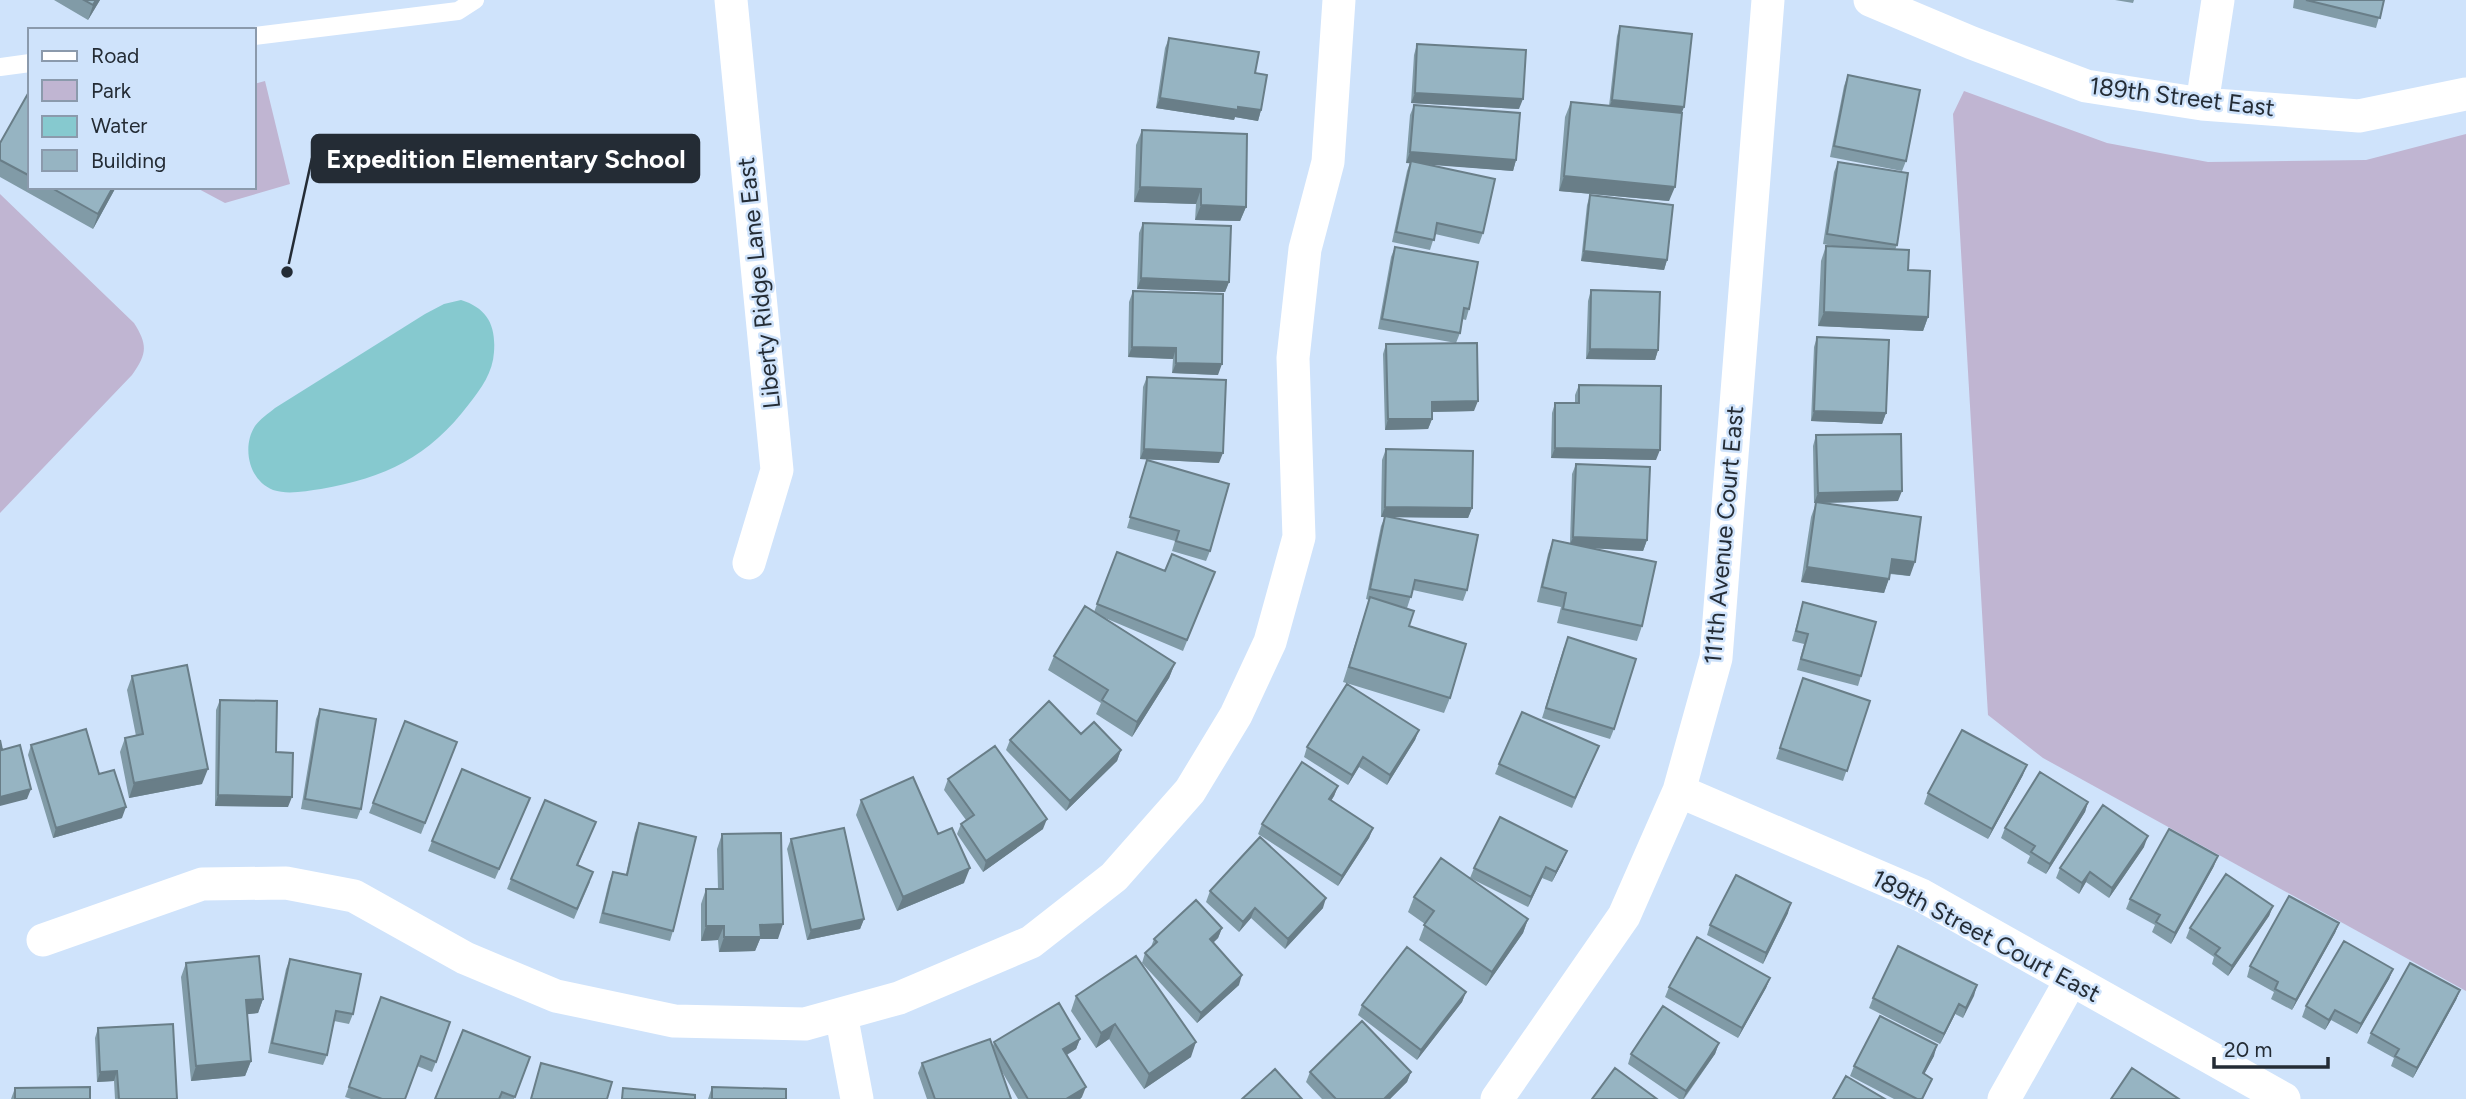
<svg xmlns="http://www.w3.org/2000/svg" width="2466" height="1099" font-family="Figtree,sans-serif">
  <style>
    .green { fill: #c0b5d2 }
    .water { fill: #86c9cf }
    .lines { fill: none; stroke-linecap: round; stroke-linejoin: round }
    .lane { stroke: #fff; stroke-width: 18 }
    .street { stroke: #fff; stroke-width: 33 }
    .wall { fill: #819ba7 }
    .shaded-wall { fill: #697e88 }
    .building { fill: #96b4c2; stroke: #697e88; stroke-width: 2 }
    .labels { text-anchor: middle; stroke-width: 5; stroke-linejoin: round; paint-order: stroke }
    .street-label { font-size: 24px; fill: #242c35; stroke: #cfe3fb }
    .leader { fill: none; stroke: #242c35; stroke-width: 2.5 }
    .callout-dot { fill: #242c35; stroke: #cfe3fb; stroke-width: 2.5 }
    .callout { fill: #242c35; stroke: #242c35; stroke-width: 2.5 }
    .callout-label { font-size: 26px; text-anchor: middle; font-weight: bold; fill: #fff }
  </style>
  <rect width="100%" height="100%" fill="#cfe3fb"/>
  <path class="green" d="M265,81L290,184L225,203L195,187H254V84Z
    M1964,91L2107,143L2208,162L2366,160L2466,134V991L2043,758L1988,715L1953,114Z
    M0,194L134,323C148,345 147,354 132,375L0,513Z"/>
  <path class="water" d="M461,300C487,308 496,325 494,352C493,372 481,389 469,404C429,457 385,478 321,489C306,491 288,495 273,490C248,480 242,446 255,426C260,419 269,413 275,408L425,314L444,304Z"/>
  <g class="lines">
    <path class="lane" d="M254,36L458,11L475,0
      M0,67L30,63"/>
    <path class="street" d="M731,0L777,470L749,563
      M1870,0L1972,43L2086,86L2202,104L2359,116L2466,94
      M2202,104L2218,0
      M1679,791L1921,895L2284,1099
      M43,940L202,884L286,883L354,896L465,958L556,996L674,1021L805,1024L899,998L1031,942L1114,877L1190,791L1236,715L1270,642L1299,537L1293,358L1305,249L1328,162L1339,0
      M841,1014L857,1099
      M1497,1099L1624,916L1679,791L1716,658L1768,0
      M2004,1099L2071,980"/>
  </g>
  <path class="wall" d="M54,0H100L88,20Z
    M2115,0H2134L2133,3Z
    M2294,0H2384L2376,28L2293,8Z
    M1620,26L1682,113L1669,201L1559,191L1565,117L1571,102L1609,106L1617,36Z
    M1169,38L1255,73L1261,110L1258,121L1235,117L1234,120L1156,108L1165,48Z
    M1417,44L1519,109L1411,103L1414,55Z
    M1848,75L1906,161L1902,171L1830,157L1844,86Z
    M30,90V187H116L93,229L0,177V143Z
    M1414,105L1516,160L1513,171L1428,164L1483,233L1479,244L1435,234L1430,250L1392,242L1407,171L1410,163H1406L1410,115Z
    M1142,130L1246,207L1240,221L1195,220L1196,204L1134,202L1136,145Z
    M1838,162L1897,245L1895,250L1908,270L1928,317L1923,331L1818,326L1821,261L1826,246L1837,247L1823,244L1834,172Z
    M1590,195L1667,260L1664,270L1581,261L1587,205Z
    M1143,223L1229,282L1225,292L1137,289L1139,233Z
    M1395,247L1469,309L1466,320L1462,319L1460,333L1456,343L1378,329L1391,257Z
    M1591,290L1658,350L1655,360L1586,359L1588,301Z
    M1133,291L1218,375L1172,373L1173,359L1128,357L1129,302Z
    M1817,337L1886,413L1882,424L1811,421L1814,347Z
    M1386,344L1474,411L1432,412V419L1428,429L1385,430L1383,354Z
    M1147,377L1219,463L1140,459L1143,387Z
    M1579,385L1656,460L1551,458L1552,413L1555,403H1575V395Z
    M1816,435L1898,501L1822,503L1910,576L1890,574L1884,593L1801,582L1811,517L1816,503H1814L1813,446Z
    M1386,449L1472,508L1468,518L1388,517L1467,590L1463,601L1413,590L1407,608L1396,605L1409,626L1450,698L1444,713L1343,682L1369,600L1366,599L1381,526L1385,517H1381L1382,460Z
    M1147,460L1210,551L1206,561L1172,551L1175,541L1127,528Z
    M1576,464L1647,540L1643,551L1592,548L1642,626L1637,641L1557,623L1561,607L1537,602L1548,554L1553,540L1570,543L1572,474Z
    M1117,552L1165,571L1215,572L1183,651L1105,618L1175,663L1169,678L1132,737L1096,714L1101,703L1048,670L1054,656L1094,612Z
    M1803,602L1861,676L1858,686L1797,670L1804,644L1792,641Z
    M1564,647L1614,729L1610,739L1542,718Z
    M132,676L202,784L129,798L120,752L125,738L136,736L127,690Z
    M1803,678L1870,701L1843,781L1776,759Z
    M220,700L276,752L288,807L215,806L216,710Z
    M320,709L361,809L357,819L301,809L316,719Z
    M405,721L457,742L421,834L369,813Z
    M1419,730L1415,740L1387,785L1359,767L1348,785L1304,757L1307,747Z
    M1081,734L1121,750L1117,761L1066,811L1006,750L1010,740Z
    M31,745L99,774L122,818L53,838L28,755Z
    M1599,746L1572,808L1495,774L1499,764Z
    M2023,775L1988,839L1924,804L1928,793Z
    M948,779L1043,829L983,872L957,834L961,824L966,820L944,790Z
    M1338,786L1334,796L1331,801L1373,828L1369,838L1338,886L1258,834L1262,824Z
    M861,800L938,834L964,883L897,911L856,815Z
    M2088,802L2085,812L2046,874L2027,863L2030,856L2001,838L2005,828Z
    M526,808L495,879L428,851L432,841Z
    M639,823L673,931L670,941L599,923L609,882L613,872L626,874L635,833Z
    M592,832L578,865L590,882L574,919L507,889L511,879Z
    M722,834L778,939H760L755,951L719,952L718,940L701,941V904L706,889H718L717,849Z
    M791,839L864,919L860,929L807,940L787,849Z
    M2144,847L2109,898L2086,882L2079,894L2056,878L2060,868Z
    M1563,861L1552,882L1542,878L1528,907L1470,878L1474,868Z
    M2214,866L2171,944L2152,932L2155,925L2126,909L2130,899Z
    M1210,891L1323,908L1285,949L1251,918L1239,932L1206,902Z
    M1414,897L1528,919L1523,933L1486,986L1419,940L1425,924L1408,912Z
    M2273,906L2269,916L2228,976L2212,964L2214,957L2186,938L2190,928Z
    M1788,913L1763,964L1707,935L1710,925Z
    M2339,923L2335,933L2292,1010L2271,999L2274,992L2247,977L2250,966Z
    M1222,928L1218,938L1213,943L1239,985L1197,1023L1142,963L1145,953L1151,947L1154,939Z
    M290,959L353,1014L349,1024L334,1021L327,1055L323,1065L268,1053L286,969Z
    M186,963L263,999L258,1013L247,1014L251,1061L245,1076L191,1081L181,977Z
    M2393,969L2389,979L2357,1034L2331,1020L2325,1030L2302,1017L2306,1006Z
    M1770,978L1766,988L1738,1038L1665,997L1669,987Z
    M1977,985L1963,1018L1955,1014L1940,1044L1869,1008L1873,998Z
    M2460,990L2456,1000L2413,1078L2391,1066L2394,1058L2367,1043L2371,1033Z
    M1466,992L1462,1002L1417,1060L1358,1015L1362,1005Z
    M1076,996L1191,1057L1144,1089L1109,1039L1096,1048L1071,1011Z
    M381,997L436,1062L432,1072L417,1066L405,1099H351L345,1097Z
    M98,1028L177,1099H115L114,1081L97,1082L95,1038Z
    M1080,1039L1076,1049L1067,1055L1082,1097L1080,1099H1018L1001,1070L1011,1099H927L918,1073L922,1063L993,1046L994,1042Z
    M1719,1043L1715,1054L1684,1099H1679L1628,1064L1631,1054Z
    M1934,1056L1924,1074L1932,1079L1923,1099H1894L1850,1076L1854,1066Z
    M530,1057L514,1099H435Z
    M1310,1072H1411L1407,1082L1390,1099H1322L1306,1082Z
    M712,1087L786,1099H708Z
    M15,1088L90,1099H11Z"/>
  <path class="shaded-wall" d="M96,0H100L88,20L93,5Z
    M1415,93L1523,99L1519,109L1411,103Z
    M1160,98L1238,107L1261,110L1258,121L1235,117L1234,120L1156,108Z
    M1612,100L1684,107L1680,118L1608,110Z
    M1410,152L1516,160L1513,171L1406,163Z
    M1564,176L1675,187L1669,201L1559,191Z
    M113,187H116L93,229L98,214Z
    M1140,187L1201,189L1196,204L1134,202Z
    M1201,205L1246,207L1240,221L1195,220Z
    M1584,251L1667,260L1664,270L1581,261Z
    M1141,278L1229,282L1225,292L1137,289Z
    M1824,312L1928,317L1923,331L1818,326Z
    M1132,347L1176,348L1173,359L1128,357Z
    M1590,349L1658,350L1655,360L1586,359Z
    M1176,363L1222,364L1218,375L1172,373Z
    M1478,401L1474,411L1428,412L1432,402Z
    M1814,411L1886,413L1882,424L1811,421Z
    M1388,419H1432L1428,429L1385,430Z
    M1555,448L1660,450L1656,460L1551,458Z
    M1144,449L1223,453L1219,463L1140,459Z
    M1902,491L1898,501L1814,503L1818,493Z
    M1385,507L1472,508L1468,518L1381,517Z
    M1573,537L1647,540L1643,551L1569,547Z
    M1892,559L1915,562L1910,576L1887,573Z
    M1807,567L1889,579L1884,593L1801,582Z
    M1175,663L1169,678L1132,737L1137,722Z
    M1419,730L1415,740L1387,785L1390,775Z
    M1121,750L1117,761L1066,811L1070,801Z
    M1363,757L1359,767L1348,785L1352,775Z
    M2027,765L2023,775L1988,839L1992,829Z
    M208,769L202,784L129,798L134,783Z
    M1338,786L1334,796L1325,810L1329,799Z
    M31,789L27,799L0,806V797Z
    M218,795L292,797L288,807L215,806Z
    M2088,802L2085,812L2046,874L2050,864Z
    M126,807L122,818L53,838L56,828Z
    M1047,819L1043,829L983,872L986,861Z
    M1373,828L1369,838L1338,886L1342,876Z
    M2148,836L2144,847L2109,898L2112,888Z
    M1567,851L1563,861L1552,882L1556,872Z
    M2218,856L2214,866L2171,944L2175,933Z
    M1546,867L1542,878L1528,907L1531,897Z
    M970,868L964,883L897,911L903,897Z
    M2090,872L2086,882L2079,894L2082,883Z
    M1326,898L1323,908L1285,949L1288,939Z
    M1791,903L1788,913L1763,964L1766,953Z
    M2273,906L2269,916L2228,976L2232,966Z
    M1255,908L1251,918L1239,932L1243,922Z
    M864,919L860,929L807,940L811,930Z
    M1528,919L1523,933L1486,986L1492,972Z
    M2339,923L2335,933L2292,1010L2296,1000Z
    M783,924L778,939H760L755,951L719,952L724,937L760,925Z
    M706,926H724L718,940L701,941Z
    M1222,928L1218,938L1206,949L1210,939Z
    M2393,969L2389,979L2357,1034L2361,1024Z
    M1242,975L1239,985L1197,1023L1201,1013Z
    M1770,978L1766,988L1738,1038L1742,1028Z
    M1977,985L1974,996L1963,1018L1966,1008Z
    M2460,990L2456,1000L2413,1078L2417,1068Z
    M1466,992L1462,1002L1417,1060L1421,1050Z
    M263,999L258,1013L240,1015L246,1000Z
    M1959,1004L1955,1014L1940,1044L1944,1034Z
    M2335,1010L2331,1020L2325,1030L2329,1020Z
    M1115,1024L1109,1039L1096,1048L1101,1033Z
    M1080,1039L1076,1049L1059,1059L1063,1049Z
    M1196,1042L1191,1057L1144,1089L1149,1074Z
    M1719,1043L1715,1054L1683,1099L1686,1091Z
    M1937,1045L1934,1056L1919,1084L1923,1073Z
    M251,1061L245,1076L191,1081L196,1066Z
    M117,1071L114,1081L97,1082L100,1072Z
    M1411,1072L1407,1082L1390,1099H1384Z
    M1086,1087L1082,1097L1080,1099H1066Z"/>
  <path class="building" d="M84,0H96L93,5Z
    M2306,0H2384L2380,18Z
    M1620,26L1692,34L1684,107L1612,100Z
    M1169,38L1259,52L1255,73L1267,75L1261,110L1238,107V110L1160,98Z
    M1417,44L1526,50L1523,99L1415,93Z
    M1848,75L1920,90L1906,161L1834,146Z
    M30,90V176L0,160V143Z
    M1571,102L1682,113L1675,187L1564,176Z
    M1414,105L1520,113L1516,160L1410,152Z
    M1142,130L1247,134L1246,207L1201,205V189L1140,187Z
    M1411,161L1495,179L1483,233L1437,223L1434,240L1396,232Z
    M1838,162L1908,173L1897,245L1827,234Z
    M50,187H113L98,214Z
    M1590,195L1673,205L1667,260L1584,251Z
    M1143,223L1231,226L1229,282L1141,278Z
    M1826,246L1909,250L1908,270L1930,271L1928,317L1824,312Z
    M1395,247L1478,262L1469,309L1464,308L1460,333L1382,319Z
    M1591,290L1660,292L1658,350L1590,349Z
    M1133,291L1223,294L1222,364L1176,363V348L1132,347Z
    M1817,337L1889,340L1886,413L1814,411Z
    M1477,343L1478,401L1432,402V419H1388L1386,344Z
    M1147,377L1226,380L1223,453L1144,449Z
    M1579,385L1661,386L1660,450L1555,448V403H1579Z
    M1901,434L1902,491L1818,493L1816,435Z
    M1386,449L1473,451L1472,508L1385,507Z
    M1147,460L1229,484L1210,551L1176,541L1179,531L1130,517Z
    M1576,464L1650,467L1647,540L1573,537Z
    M1816,502L1921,517L1915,562L1892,559L1889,579L1807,567Z
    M1385,516L1478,535L1467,590L1415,580L1411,597L1370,589Z
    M1553,540L1656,562L1642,626L1563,609L1566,593L1542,587Z
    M1117,552L1165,571L1172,554L1215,572L1187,640L1097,604Z
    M1370,597L1414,611L1409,626L1466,644L1450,698L1349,667Z
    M1803,602L1876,622L1861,676L1801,659L1808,634L1796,631Z
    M1085,606L1175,663L1137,722L1102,700L1108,690L1054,656Z
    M1568,637L1636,659L1614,729L1546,708Z
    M187,665L208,769L134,783L125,738L143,734L132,676Z
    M1803,678L1870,701L1847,771L1780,748Z
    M1347,684L1419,730L1390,775L1363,757L1352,775L1307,747Z
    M220,700L277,701L276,752L293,753L292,797L218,795Z
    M1049,701L1081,734L1094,722L1121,750L1070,801L1010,740Z
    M320,709L376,719L361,809L305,799Z
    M1522,712L1599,746L1575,798L1499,764Z
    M405,721L457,742L425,823L373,803Z
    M86,729L99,774L114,770L126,807L56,828L31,745Z
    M1962,730L2027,765L1992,829L1928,793Z
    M0,740L2,750L20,745L31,789L0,797Z
    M995,746L1047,819L986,861L961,824L974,815L948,779Z
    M1302,762L1338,786L1329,799L1373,828L1342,876L1262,824Z
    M462,769L530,798L499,869L432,841Z
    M2040,772L2088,802L2050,864L2031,852L2035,846L2005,828Z
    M913,777L938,834L952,828L970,868L903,897L861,800Z
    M545,800L596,822L577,865L593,872L577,909L511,879Z
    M2103,805L2148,836L2112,888L2090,872L2082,883L2060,868Z
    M1500,817L1567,851L1556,872L1546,867L1531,897L1474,868Z
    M639,823L696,837L673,931L603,913L613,872L627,875Z
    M844,828L864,919L811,930L791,839Z
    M2169,829L2218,856L2175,933L2156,922L2160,915L2130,899Z
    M781,833L783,924L760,925L761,937H724V926H706V889H723L722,834Z
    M1260,837L1326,898L1288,939L1255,908L1243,922L1210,891Z
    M1441,858L1528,919L1492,972L1424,925L1434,911L1414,897Z
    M2226,874L2273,906L2232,966L2215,954L2220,948L2190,928Z
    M1736,875L1791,903L1766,953L1710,925Z
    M2289,896L2339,923L2296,1000L2275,989L2278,982L2250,966Z
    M1196,900L1222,928L1210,939L1242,975L1201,1013L1145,953L1157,942L1154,939Z
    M1697,937L1770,978L1742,1028L1669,987Z
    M2344,941L2393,969L2361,1024L2335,1010L2329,1020L2306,1006Z
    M1898,946L1977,985L1966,1008L1959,1004L1944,1034L1873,998Z
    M1407,947L1466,992L1421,1050L1362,1005Z
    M259,956L263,999L246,1000L251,1061L196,1066L186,963Z
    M1136,956L1196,1042L1149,1074L1115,1024L1101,1033L1076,996Z
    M290,959L361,974L353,1014L336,1011L327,1055L272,1043Z
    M2410,963L2460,990L2417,1068L2395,1056L2399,1049L2371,1033Z
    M381,997L450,1022L436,1062L421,1056L405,1099H382L349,1087Z
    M1059,1003L1080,1039L1063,1049L1086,1087L1066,1099H1028L994,1042Z
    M1663,1006L1719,1043L1686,1091L1631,1054Z
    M1880,1016L1937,1045L1923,1073L1932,1079L1922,1099H1917L1854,1066Z
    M1362,1021L1411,1072L1384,1099H1336L1310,1072Z
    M173,1024L177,1099H119L117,1071L100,1072L98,1028Z
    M463,1030L530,1057L515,1097L502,1092L499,1099H435Z
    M990,1039L1011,1099H935L922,1063Z
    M541,1063L612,1082L607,1099H531Z
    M1615,1068L1657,1099H1592Z
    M2132,1068L2179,1099H2111Z
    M1275,1069L1302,1099H1242Z
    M1846,1076L1885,1099H1833Z
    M90,1087V1099H15V1088Z
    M712,1087L786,1089V1099H712Z
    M623,1088L695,1095V1099H622Z"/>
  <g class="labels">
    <g class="street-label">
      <text transform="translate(2182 97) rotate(7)" y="8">189th Street East</text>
      <text transform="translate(759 283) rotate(-96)" y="8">Liberty Ridge Lane East</text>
      <text transform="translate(1724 535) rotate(-85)" y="8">111th Avenue Court East</text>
      <text transform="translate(1986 936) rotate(28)" y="8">189th Street Court East</text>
    </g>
  </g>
  <path class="leader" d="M287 272L312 158"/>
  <circle class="callout-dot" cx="287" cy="272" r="7"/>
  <rect class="callout" x="312" y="135" width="387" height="47" rx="7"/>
  <g class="callout-label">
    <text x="506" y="168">Expedition Elementary School</text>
  </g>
  <rect x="28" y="28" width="228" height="161" fill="#cfe3fb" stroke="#8b9aac" stroke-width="2"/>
  <rect x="42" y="51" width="35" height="10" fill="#ffffff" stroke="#8b9aac" stroke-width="2"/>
  <text x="91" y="63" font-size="21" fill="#242c35">Road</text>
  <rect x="42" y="80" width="35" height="21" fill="#c0b5d2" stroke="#8b9aac" stroke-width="2"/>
  <text x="91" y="98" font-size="21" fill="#242c35">Park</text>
  <rect x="42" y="116" width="35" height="21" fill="#86c9cf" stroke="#8b9aac" stroke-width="2"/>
  <text x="91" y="133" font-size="21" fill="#242c35">Water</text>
  <rect x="42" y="150" width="35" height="21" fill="#96b4c2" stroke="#8b9aac" stroke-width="2"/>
  <text x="91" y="168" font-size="21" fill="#242c35">Building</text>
  <path d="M2214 1057v10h114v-10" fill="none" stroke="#242c35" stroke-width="3.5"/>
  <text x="2224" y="1057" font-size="21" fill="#242c35" stroke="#cfe3fb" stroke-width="5" paint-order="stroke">20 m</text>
</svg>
